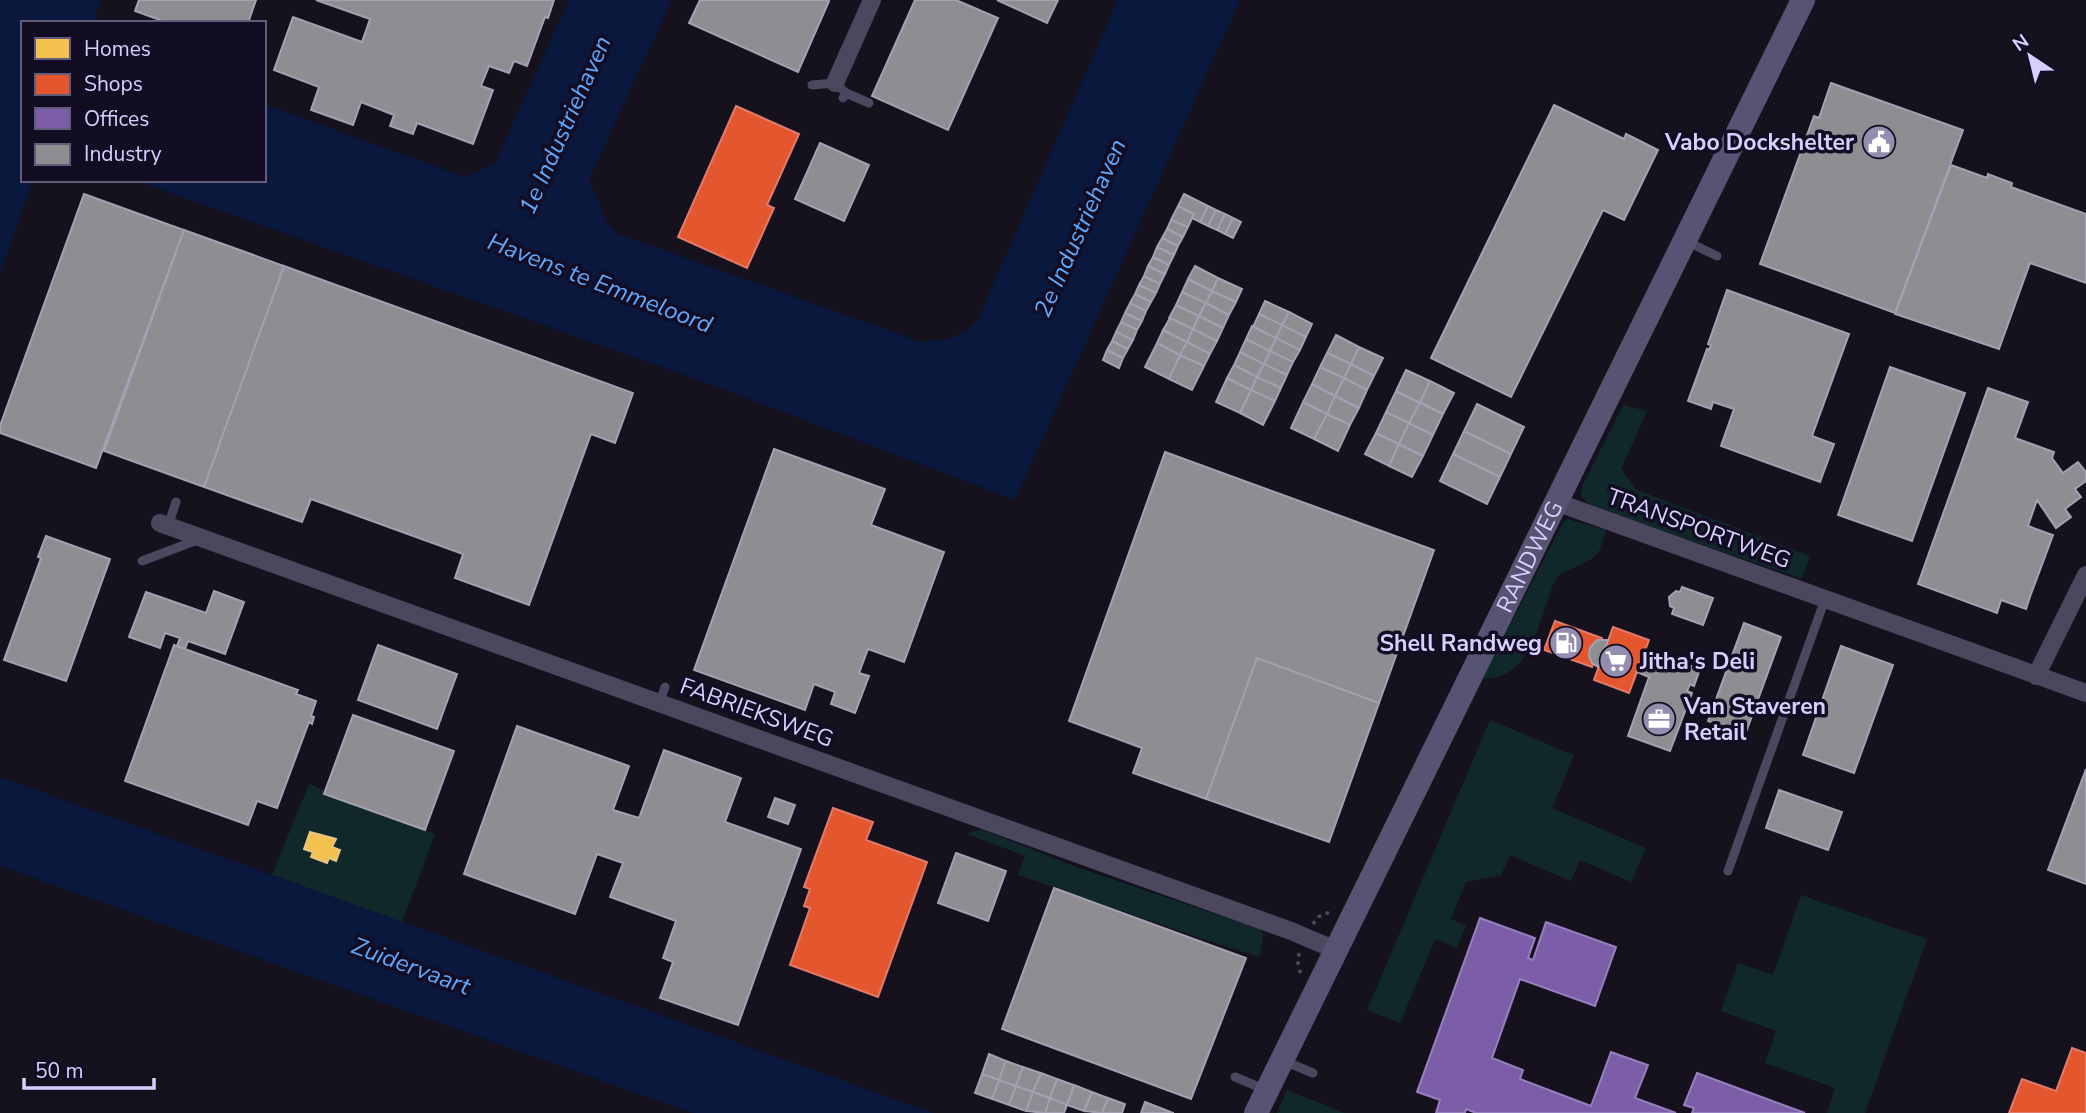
<svg xmlns="http://www.w3.org/2000/svg" width="2086" height="1113" font-family="'Nunito Sans',sans-serif">
  <style>
    .green { fill: #11282b }
    .water { fill: #0a183e }
    .homes { fill: #f2c14e; stroke: #eac583; stroke-width: 2 }
    .shops { fill: #e4572e; stroke: #e07b6d; stroke-width: 2 }
    .offices { fill: #7b5ea7; stroke: #9780c1; stroke-width: 2 }
    .industry { fill: #8d8d92; stroke: #a4a1b3; stroke-width: 2 }
    .lines { fill: none; stroke-linecap: round; stroke-linejoin: round }
    .path { stroke: #45505f; stroke-width: 3.5; stroke-dasharray: 3.5 5; stroke-linecap: butt }
    .lane { stroke: #4a475f; stroke-width: 9 }
    .street { stroke: #4a475f; stroke-width: 18 }
    .secondary { stroke: #575372; stroke-width: 24 }
    .labels { text-anchor: middle; stroke-width: 7; stroke-linejoin: round; paint-order: stroke }
    .poi-label { font-size: 23px; font-weight: bold; fill: #d8cfff; stroke: #130d23; text-anchor: end }
    .street-label { font-size: 23px; fill: #d8cfff; stroke: #130d23 }
    .water-label { font-size: 24px; font-style: italic; fill: #5da8ff; stroke: #130d23 }
  </style>
  <rect width="100%" height="100%" fill="#15121e"/>
  <path class="green" d="M1623,405L1647,411L1621,469L1637,490L1810,556L1802,579L1591,506L1581,496L1582,487Z
    M1567,519L1606,530C1604,536 1602,545 1599,551C1590,565 1569,566 1558,577C1553,582 1551,591 1549,597C1535,634 1529,678 1482,679L1564,521Z
    M1490,720L1574,755L1552,808L1646,848L1631,882L1580,860L1571,881L1510,855L1501,875L1466,882L1451,919L1466,926L1457,948L1435,939L1400,1023L1367,1010Z
    M309,784L435,834L402,922L272,875Z
    M981,829L1079,868L1259,929L1263,933L1260,957L1209,941L1018,875L1025,856L967,834Z
    M1801,895L1927,939L1865,1113H1827L1835,1088L1765,1063L1776,1031L1721,1011L1738,963L1773,975Z
    M1287,1090L1345,1113H1277Z"/>
  <path class="water" d="M0,0H101L95,17L98,23H23V180H33L0,274Z
    M569,0H672L589,179L607,223L618,234L921,342C946,340 959,339 977,321L1118,0H1240L1015,500L707,383L134,180H264V104L465,177L495,163Z
    M0,777L114,818L933,1113H692L0,866Z"/>
  <path class="homes" d="M310,832L336,839L332,847L340,850L336,861L329,858L327,863L311,857L313,852L304,849Z"/>
  <path class="shops" d="M736,106L799,134L767,205L774,208L747,268L678,237Z
    M1555,621L1602,638L1592,667L1544,650Z
    M1613,627L1649,640L1629,693L1594,680Z
    M833,808L873,822L866,840L927,862L878,997L790,965L810,908L804,906L810,889L804,887Z
    M2072,1048L2086,1053V1113H2009L2022,1079L2056,1091Z"/>
  <path class="offices" d="M1480,918L1535,938L1528,958L1533,960L1546,922L1616,947L1595,1006L1520,979L1492,1058L1523,1070L1520,1079L1591,1106L1611,1052L1648,1065L1635,1098L1676,1113H1476L1466,1109L1465,1113H1436L1440,1100L1417,1092Z
    M1697,1073L1805,1113H1692L1694,1108L1684,1105Z"/>
  <path class="industry" d="M139,0H256L248,23H168L135,11Z
    M316,0H554L548,18L545,17L527,66L514,61L509,73L489,66L481,86L493,90L473,144L417,123L413,134L390,126L394,115L361,102L353,125L311,110L319,87L274,70L293,17L362,42L370,19Z
    M700,0H826L829,1L798,72L689,23Z
    M915,0H956L998,18L948,130L872,96Z
    M997,0H1058L1047,23Z
    M1831,83L1963,130L1895,313L1760,264L1814,116L1819,118Z
    M1554,105L1624,139L1626,134L1658,150L1624,220L1603,210L1511,397L1431,358Z
    M820,143L869,165L844,221L795,199Z
    M1951,165L1987,178L1988,174L2012,183L2011,187L2086,214V283L2030,263L1999,349L1895,314Z
    M84,194L184,230L96,468L0,433V426Z
    M1184,194L1208,206L1200,222L1192,218L1194,214L1178,206Z
    M1178,206L1194,214L1188,227L1171,220Z
    M1208,206L1216,210L1208,226L1200,222Z
    M1216,210L1225,214L1217,230L1208,226Z
    M1225,214L1233,218L1225,234L1217,230Z
    M1233,218L1241,222L1233,238L1225,234Z
    M1171,220L1188,227L1183,237L1167,229Z
    M1167,229L1183,237L1178,246L1162,238Z
    M184,230L284,266L204,487L104,451Z
    M1162,238L1178,246L1174,255L1157,247Z
    M1157,247L1174,255L1169,265L1153,257Z
    M1153,257L1169,265L1165,274L1148,266Z
    M284,266L633,393L615,443L591,434L529,605L455,578L463,554L311,499L302,522L204,487Z
    M1148,266L1165,274L1160,284L1144,276Z
    M1195,266L1218,278L1212,291L1188,279Z
    M1144,276L1160,284L1156,293L1139,285Z
    M1218,278L1242,289L1236,302L1212,291Z
    M1188,279L1212,291L1206,303L1182,292Z
    M1139,285L1156,293L1151,302L1135,294Z
    M1727,290L1849,334L1812,436L1834,444L1820,482L1721,446L1734,409L1713,402L1711,409L1688,401L1707,349L1709,350L1711,345L1708,344Z
    M1212,291L1236,302L1229,315L1206,303Z
    M1182,292L1206,303L1199,316L1176,305Z
    M1135,294L1151,302L1146,311L1130,303Z
    M1265,301L1289,312L1282,325L1259,314Z
    M1130,303L1146,311L1142,321L1125,313Z
    M1206,303L1229,315L1223,328L1199,316Z
    M1176,305L1199,316L1193,329L1169,318Z
    M1289,312L1312,324L1306,337L1282,325Z
    M1125,313L1142,321L1137,330L1121,322Z
    M1259,314L1282,325L1276,338L1253,327Z
    M1199,316L1223,328L1217,341L1193,329Z
    M1170,318L1193,329L1187,342L1163,330Z
    M1121,322L1137,330L1133,340L1116,332Z
    M1282,325L1306,337L1300,350L1276,338Z
    M1252,326L1276,338L1270,351L1246,339Z
    M1193,329L1217,341L1210,354L1187,342Z
    M1163,330L1187,342L1180,355L1157,343Z
    M1116,332L1133,340L1128,349L1112,341Z
    M1336,335L1359,347L1351,364L1327,353Z
    M1276,338L1300,350L1293,362L1270,351Z
    M1246,339L1270,351L1264,364L1240,352Z
    M1112,341L1128,349L1123,358L1107,350Z
    M1187,342L1210,354L1204,366L1180,355Z
    M1157,343L1180,355L1169,379L1145,367Z
    M1359,347L1383,358L1374,376L1351,364Z
    M1107,350L1123,358L1119,368L1103,360Z
    M1270,351L1293,362L1287,375L1264,364Z
    M1240,352L1264,364L1257,377L1234,365Z
    M1327,353L1351,364L1344,378L1320,367Z
    M1180,355L1204,366L1192,390L1169,379Z
    M1264,364L1287,375L1281,388L1257,377Z
    M1351,364L1374,376L1367,390L1344,378Z
    M1234,365L1257,377L1251,390L1227,378Z
    M1320,367L1344,378L1335,396L1312,384Z
    M1890,367L1965,393L1912,541L1838,515Z
    M1406,370L1430,381L1420,403L1396,391Z
    M1257,377L1281,388L1275,401L1251,390Z
    M1227,378L1251,390L1240,413L1216,402Z
    M1344,378L1367,390L1359,408L1335,396Z
    M1430,381L1454,393L1443,414L1420,402Z
    M1312,384L1335,396L1327,414L1303,402Z
    M1988,388L2028,402L2015,438L2054,452L2052,458L2063,473L2078,462L2086,472V481L2075,489L2081,497L2065,509L2071,517L2056,528L2037,500L2028,526L2053,535L2031,594L2026,609L2001,600L1997,613L1918,584Z
    M1251,390L1275,401L1263,425L1240,413Z
    M1396,391L1420,403L1409,423L1386,412Z
    M1335,396L1359,408L1350,425L1327,414Z
    M1303,402L1327,414L1314,439L1291,428Z
    M1420,403L1443,414L1433,435L1409,423Z
    M1477,404L1524,427L1511,454L1464,431Z
    M1386,412L1409,423L1399,444L1376,433Z
    M1327,414L1350,425L1338,451L1314,439Z
    M1409,423L1433,435L1423,456L1399,444Z
    M1464,431L1511,454L1500,477L1453,454Z
    M1376,433L1399,444L1389,466L1365,454Z
    M1399,444L1423,456L1412,477L1389,466Z
    M774,449L885,489L871,525L944,552L904,662L868,649L859,673L869,676L855,713L831,704L835,692L814,684L805,710L694,670Z
    M1165,452L1434,550L1379,703L1257,658L1206,799L1133,773L1142,748L1069,721Z
    M1453,454L1500,477L1487,504L1440,481Z
    M46,536L110,559L66,681L4,660L41,558L38,557Z
    M1682,587L1713,598L1703,625L1672,614L1674,608L1670,606L1669,597L1676,591L1680,592Z
    M214,591L244,602L225,654L188,641L185,649L177,646L180,638L165,633L160,648L129,637L146,592L206,613Z
    M1744,623L1781,637L1745,735L1708,721Z
    M1597,640H1608L1598,667L1592,663L1589,656L1590,648Z
    M174,645L298,690L296,694L316,701L311,716L314,717L312,724L309,722L277,808L257,801L248,825L125,781Z
    M378,645L457,674L437,729L358,700Z
    M1841,646L1893,665L1854,773L1803,755Z
    M1646,650L1700,669L1694,686L1690,684L1687,691L1692,693L1670,751L1628,736L1649,677L1637,672Z
    M1257,658L1379,703L1329,842L1206,799Z
    M353,715L454,751L425,830L324,794Z
    M517,726L629,766L613,810L639,818L664,750L741,778L725,822L801,849L738,1025L660,998L673,962L663,958L676,921L610,897L623,863L597,854L575,914L464,874Z
    M2086,769V884L2048,870Z
    M1779,790L1842,812L1828,850L1766,828Z
    M775,798L795,805L788,824L768,817Z
    M956,853L1006,871L988,921L938,903Z
    M1054,888L1246,958L1191,1099L1002,1029Z
    M989,1054L1006,1061L999,1080L982,1074Z
    M1006,1061L1023,1067L1016,1086L999,1080Z
    M1023,1067L1041,1073L1033,1092L1016,1086Z
    M1041,1073L1057,1079L1050,1098L1033,1092Z
    M982,1074L999,1080L992,1099L975,1093Z
    M1057,1079L1074,1085L1067,1105L1050,1098Z
    M999,1080L1016,1086L1009,1105L992,1099Z
    M1074,1085L1092,1092L1084,1111L1067,1105Z
    M1016,1086L1033,1092L1026,1111L1009,1105Z
    M1033,1092L1050,1098L1045,1113L1026,1111Z
    M1092,1092L1108,1098L1102,1113L1084,1111Z
    M1050,1098L1067,1105L1064,1113H1045Z
    M1108,1098L1125,1104L1122,1113H1102Z
    M1145,1102L1173,1113H1174H1141Z"/>
  <g class="lines">
    <path class="path" d="M1313,924L1318,917L1332,911
      M1299,953L1298,963L1301,976"/>
    <path class="lane" d="M812,85L835,83L846,93L843,98
      M846,93L869,103
      M1686,241L1717,256
      M168,526L176,502
      M142,561L200,539
      M659,703L665,687
      M1728,871L1825,599
      M1284,1061L1313,1073
      M1235,1077L1266,1090"/>
    <path class="street" d="M835,83L872,0
      M1556,502L2086,693
      M160,523L1291,931L1336,950
      M2036,676L2086,575"/>
    <path class="secondary" id="s1" d="M1256,1113L1803,0"/>
  </g>
  <defs>
    <symbol id="civic-disc" viewBox="-11 -11 22 22"><circle r="9.5" fill="#948db0" stroke="#130d23"/><path d="M-.6-6.5H3V-4.5H.6V-3L4-1V1h2V6H-6V1h2V-1L-.6-3ZM-1.2 2.5V6h2.4V2.5Z" fill="#fff"/></symbol>
    <symbol id="fuel-disc" viewBox="-11 -11 22 22"><circle r="9.5" fill="#948db0" stroke="#130d23"/><path d="M-5.5-6h7V0h2V4h1.3V-2.5L3-4.5l.8-.8L6-3V5H2.5V1h-1V6h-7ZM-4.2-4.7v3.2H.2V-4.7Z" fill="#fff"/></symbol>
    <symbol id="supermarket-disc" viewBox="-11 -11 22 22"><circle r="9.5" fill="#948db0" stroke="#130d23"/><path d="M-6-5.5h2.5l.6 2H6L4.5 2H-2.5L-4.4-4H-6ZM-1.5 3.2a1.3 1.3 0 1 0 .1 0ZM3 3.2a1.3 1.3 0 1 0 .1 0Z" fill="#fff"/></symbol>
    <symbol id="office-disc" viewBox="-11 -11 22 22"><circle r="9.5" fill="#948db0" stroke="#130d23"/><path d="M-6-3h4V-5.5h4V-3h4V5H-6ZM-1-4.5V-3h2v-1.5ZM-6 0V1H6V0Z" fill="#fff"/></symbol>
  </defs>
  <g fill-rule="evenodd">
    <use href="#civic-disc" x="1860" y="123" width="38" height="38"/>
    <use href="#fuel-disc" x="1547" y="624" width="38" height="38"/>
    <use href="#supermarket-disc" x="1597" y="642" width="38" height="38"/>
    <use href="#office-disc" x="1640" y="700" width="38" height="38"/>
  </g>
  <g class="labels">
    <g class="poi-label">
      <text x="1854" y="150">Vabo Dockshelter</text>
      <text x="1542" y="651">Shell Randweg</text>
      <text x="1640" y="669" text-anchor="start">Jitha's Deli</text>
      <text x="1684" y="714" text-anchor="start">Van Staveren<tspan x="1684" dy="26">Retail</tspan></text>
    </g>
    <g class="street-label">
      <text transform="translate(1699 528) rotate(20)" y="8">TRANSPORTWEG</text>
      <text dy="8" stroke="none"><textPath href="#s1" startOffset="620">RANDWEG</textPath></text>
      <text transform="translate(757 712) rotate(20)" y="8">FABRIEKSWEG</text>
    </g>
    <g class="water-label">
      <text transform="translate(565 125) rotate(-66)" y="8">1e Industriehaven</text>
      <text transform="translate(1080 228) rotate(-66)" y="8">2e Industriehaven</text>
      <text transform="translate(600 283) rotate(21)" y="8">Havens te Emmeloord</text>
      <text transform="translate(411 966) rotate(20)" y="8">Zuidervaart</text>
    </g>
  </g>
  <rect x="21" y="21" width="245" height="161" fill="#130d23" stroke="#625b7b" stroke-width="2"/>
  <rect x="35" y="38" width="35" height="21" fill="#f2c14e" stroke="#625b7b" stroke-width="2"/>
  <text x="84" y="56" font-size="21" fill="#d8cfff">Homes</text>
  <rect x="35" y="74" width="35" height="21" fill="#e4572e" stroke="#625b7b" stroke-width="2"/>
  <text x="84" y="91" font-size="21" fill="#d8cfff">Shops</text>
  <rect x="35" y="108" width="35" height="21" fill="#7b5ea7" stroke="#625b7b" stroke-width="2"/>
  <text x="84" y="126" font-size="21" fill="#d8cfff">Offices</text>
  <rect x="35" y="144" width="35" height="21" fill="#8d8d92" stroke="#625b7b" stroke-width="2"/>
  <text x="84" y="161" font-size="21" fill="#d8cfff">Industry</text>
  <g transform="translate(2030 56) rotate(325)" stroke="#130d23" stroke-width="5" paint-order="stroke">
  <path d="M0-5L12 26L0 18L-12 26Z" fill="#d8cfff"/>
  <text y="-10" font-size="19" font-weight="bold" text-anchor="middle" fill="#d8cfff">N</text>
  </g>
  <path d="M24 1078v10h130v-10" fill="none" stroke="#d8cfff" stroke-width="3.5"/>
  <text x="35" y="1078" font-size="21" fill="#d8cfff" stroke="#130d23" stroke-width="5" paint-order="stroke">50 m</text>
</svg>
